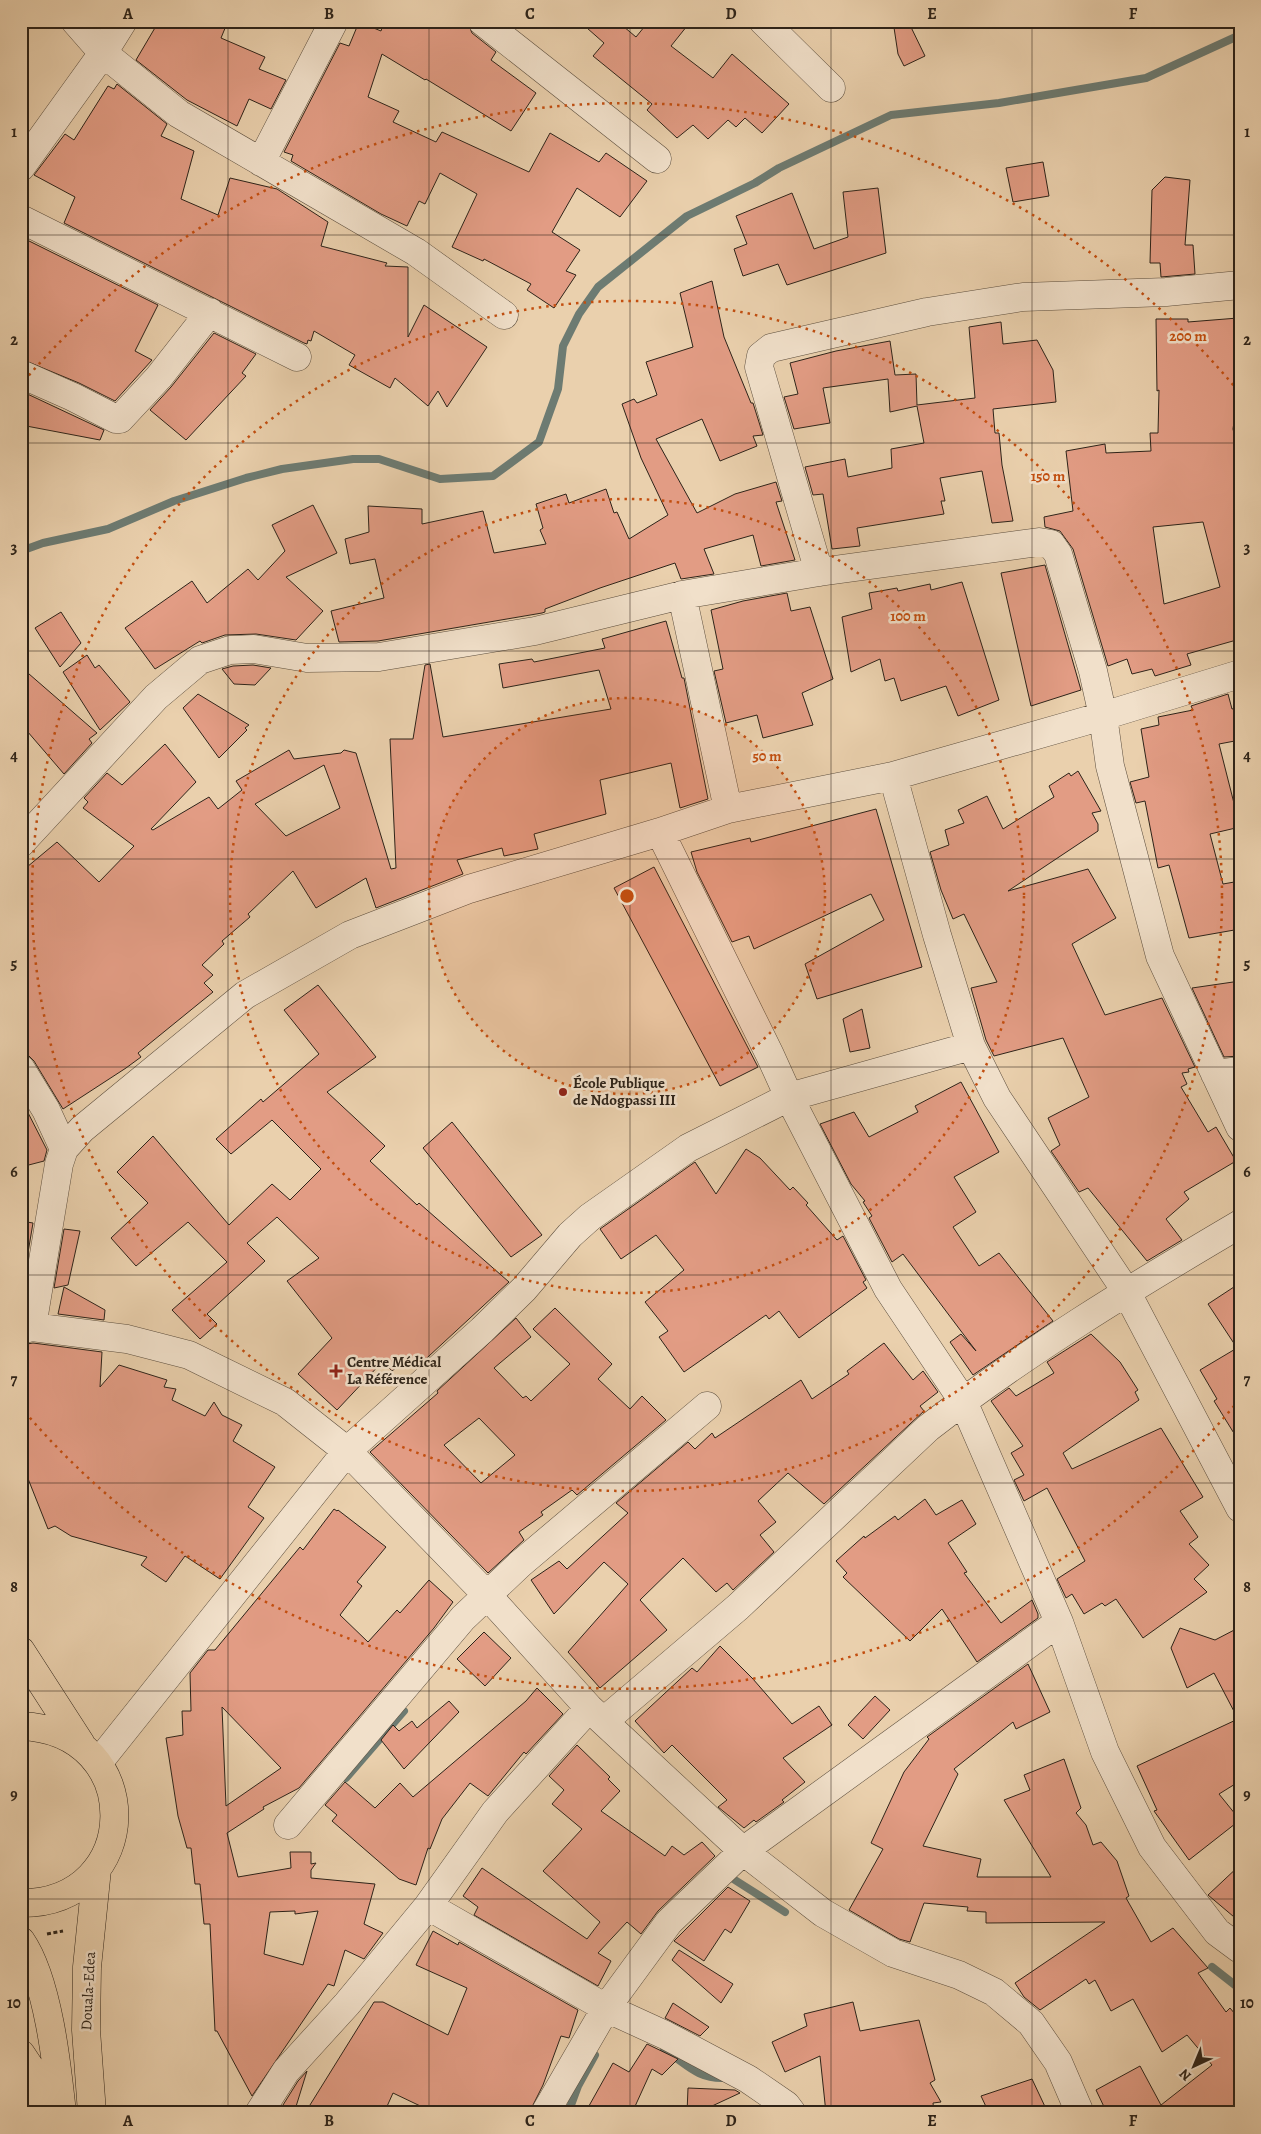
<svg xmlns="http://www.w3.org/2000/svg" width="1261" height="2134" font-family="Alegreya,serif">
  <rect width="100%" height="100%" fill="#ead0ad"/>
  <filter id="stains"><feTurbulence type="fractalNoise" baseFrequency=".004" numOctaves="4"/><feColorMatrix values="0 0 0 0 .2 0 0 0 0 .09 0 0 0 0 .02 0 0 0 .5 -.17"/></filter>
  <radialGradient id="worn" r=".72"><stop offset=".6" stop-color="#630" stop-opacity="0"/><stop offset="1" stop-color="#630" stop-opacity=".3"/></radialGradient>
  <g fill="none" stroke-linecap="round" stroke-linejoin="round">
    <path stroke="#6d7b72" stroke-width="8" d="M21,551L43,543L108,529L174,501L246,478L282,469L353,459H379L440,479L493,476L539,442L558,389L563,346L579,314L598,287L687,216L755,183L779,168L891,115L999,103L1146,78L1240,35
      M346,1778L404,1711
      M726,1876L727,1875L785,1912
      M1212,1967L1240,1989
      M664,2050C685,2062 696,2079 724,2078
      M568,2113L578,2086L595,2055"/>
  </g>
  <path fill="#e29c84" stroke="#2d2319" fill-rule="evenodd" d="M159,21H228L221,38L265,57L259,69L286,80L271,109L249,99L237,126L187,100L136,60Z
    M384,21H467L472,33L496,52L491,60L536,93L511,131L426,79L425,80L382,54L368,97L399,111L393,122L436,142L442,132L529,172L550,133L599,162L606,153L647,181L620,217L577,188L552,232L580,250L566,271L576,275L554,308L527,290L531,284L484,259L483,261L452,247L477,194L440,173L425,204L419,201L407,226L381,214L291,161L293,155L284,152L340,43L349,46L359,22L381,31Z
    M579,21H617L636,37L649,21H691L671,46L713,78L732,54L789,104L762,133L745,118L736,127L728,120L708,139L693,125L677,138L647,110L652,104L593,56L604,43Z
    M893,21H908L925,56L904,66L898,54Z
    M117,84L167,124L161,136L194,151L181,199L218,215L230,178L277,189L328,222L321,246L387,263L385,266L408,267V337L424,305L487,347L447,407L438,391L428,406L395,378L390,388L349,365L355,355L314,331L311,341L308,340L307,344L304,343L64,223L75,197L34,175L65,134L74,140L108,86L114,89Z
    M1043,162L1049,196L1013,202L1006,168Z
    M1165,177L1190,180L1185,245H1193L1195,274L1161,277L1160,263H1150L1152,190Z
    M878,188L886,253L787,285L778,264L743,276L734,249L747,244L736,216L792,193L814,249L848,237L843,192Z
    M21,237L158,305L135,351L152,360L115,401L79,383L21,359Z
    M712,281L724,337L751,403H753L763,435L753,436L757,446L720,461L702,419L656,439L697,513L735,494L776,482L782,501L776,502L795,560L761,566L753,535L704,549L714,574L681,579L675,563L600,588L545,609V612L542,613L378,641L339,642L331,611L384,598L375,559L350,564L345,539L369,532L368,506L422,509V524L483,511L494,553L546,544L540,530L543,528L536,504L566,494L569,503L606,489L614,513L617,512L629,539L668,515L641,458L622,404L634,399L637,403L657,395L646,362L693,347L680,293Z
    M1238,318L1240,380L1233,429L1240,459V639L1187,654L1191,665L1155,676L1152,669L1132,674L1127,659L1108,666L1073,549L1060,531L1045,527L1044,517L1073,511L1066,451L1105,444L1106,453L1151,451L1150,433H1158L1159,390L1157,391L1156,319H1188V322ZM1203,522L1220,587L1164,604L1153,527Z
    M1001,322L1003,344L1037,340L1053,370L1056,402L993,409L995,433H999L1002,465L1013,521L992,523L982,471L940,478L945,501H941L944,514L857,528L860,546L832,549L823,494L813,495L805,467L845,459L848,477L892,468L891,449L924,443L917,406L890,412L888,379L823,388L830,423L794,429L784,397L798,394L790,363L836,351L890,341L895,375L916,374L917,405L975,398L969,327Z
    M214,333L256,354L242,373L246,376L186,440L150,410L171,387Z
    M21,391L104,430L100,440L21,425Z
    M313,505L337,553L286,577L323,611L296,640L256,634L225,635L202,643L200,641L155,669L125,628L192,581L207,603L248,569L258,580L285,551L272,525Z
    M1045,565L1081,690L1031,706L1001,573Z
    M962,582L999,700L958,716L946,686L901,701L894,678L885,681L880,659L851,672L842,617L872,609L869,593L897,588L898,591L930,584L931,590Z
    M787,593L791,611L810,607L833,679L802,693L813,725L763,738L757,715L726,723L714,671L723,669L711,610L743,601Z
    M61,612L81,643L60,667L35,628Z
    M666,621L682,678H684L708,799L680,808L671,763L600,780L606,814L534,834L538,849L504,856L502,848L457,860L463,874L376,908L366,878L316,908L293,871L248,914L250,917L222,941L224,944L202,965L213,975L204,983L213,992L138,1053L141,1057L126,1068L63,1109L34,1061L29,1056L21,1053V872L57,842L99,882L134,846L83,808L88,802L84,798L107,773L122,785L165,744L196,782L151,829L153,830L209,797L218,809L242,790L236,781L289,750L294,759L341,753L344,750L356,753L391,869L396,868L390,739H413L425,665L430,664L443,737L611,709L599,670L503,688L499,664L532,659L534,662L605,648L602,639ZM324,765L340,808L286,836L255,804Z
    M87,655L95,668L99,665L130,702L100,730L63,672Z
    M253,665L271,668L255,685L234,684L222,669L233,666Z
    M21,667L97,733L89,739L92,743L64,774L21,724Z
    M198,694L249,725L245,728L247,730L219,758L183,708Z
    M1228,694L1232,709L1240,707V740L1219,744L1240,827L1210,834L1223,884L1240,881V929L1189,938L1169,865L1158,868L1145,801L1136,803L1130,782L1149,777L1141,729L1159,725L1158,717L1193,710L1191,706Z
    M1078,771L1101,811L1092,813L1098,824V831L1008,891L1088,869L1116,918L1072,944L1105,1015L1162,998L1195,1067L1188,1069L1189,1072L1182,1073L1187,1084L1181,1087L1208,1132L1216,1127L1236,1161L1184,1192L1189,1199L1166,1219L1182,1240L1147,1261L1088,1188L1079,1192L1051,1151L1060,1145L1048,1118L1089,1097L1063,1038L994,1056L986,1040L971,988L997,982L964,914L953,919L941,890L930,852L949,845L945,830L964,823L958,810L987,796L1003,829L1054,797L1049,786L1069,773L1071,776Z
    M876,809L922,967L817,999L805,964L884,920L871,894L754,949L749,936L732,942L697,872L691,852L750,838L751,842Z
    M654,867L758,1067L720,1086L614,888Z
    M1240,981V1056L1224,1057L1192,988Z
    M318,985L376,1057L327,1092L385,1146L370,1161L417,1205L419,1203L509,1282L416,1368L407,1359L392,1371L383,1361L337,1410L298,1374L332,1338L287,1281L319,1258L277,1217L247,1243L265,1261L207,1314L217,1324L200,1339L172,1310L227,1262L188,1222L136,1266L111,1238L148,1203L117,1172L153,1136L229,1225L272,1184L290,1200L321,1169L272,1120L231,1154L216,1139L261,1099L263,1102L319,1054L284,1010Z
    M862,1009L870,1048L850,1052L843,1019Z
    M961,1082L999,1152L954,1177L976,1212L953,1227L979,1266L999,1253L1053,1321L973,1375L950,1342L961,1334L976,1351L903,1254L892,1262L869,1218L872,1216L863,1202L865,1201L851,1184L820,1124L854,1112L869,1137L918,1112L915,1106Z
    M21,1099L47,1150L44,1161L21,1167Z
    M452,1122L542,1235L511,1257L423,1148Z
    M746,1149L760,1158L790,1190L793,1187L808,1203L806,1205L837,1240L843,1236L866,1280L863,1282L867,1288L799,1338L779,1311L769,1319L766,1315L684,1372L659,1337L668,1331L645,1302L684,1270L656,1235L621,1259L600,1229L695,1162L716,1194Z
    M21,1221L33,1223L21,1294Z
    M64,1229L80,1231L68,1285L54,1288Z
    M1240,1283V1443L1214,1401L1217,1399L1200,1370L1237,1348L1208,1304Z
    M64,1287L105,1310L104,1320L58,1314Z
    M555,1308L612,1364L598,1379L630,1409L642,1396L666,1420L577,1495L572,1490L541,1512L543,1515L519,1532L524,1540L488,1573L370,1452L438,1393L437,1391L516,1318L531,1337L494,1368L523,1398L526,1396L531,1401L570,1364L533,1329ZM479,1418L515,1455L481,1483L444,1445Z
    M1091,1334L1120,1362L1138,1390L1135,1392L1139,1400L1063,1453L1072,1469L1161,1428L1203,1497L1180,1511L1198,1537L1189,1544L1209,1565L1194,1579L1207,1592L1143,1638L1116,1599L1105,1606L1102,1603L1084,1614L1072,1594L1066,1598L1057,1579L1085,1561L1047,1488L1024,1501L1014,1480L1024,1475L1011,1453L1023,1446L991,1401L1009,1388L1016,1396L1054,1373L1047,1362Z
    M33,1343L102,1352L100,1387L119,1365L167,1380L164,1387L176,1389L172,1400L205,1416L214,1402L222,1415L242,1425L233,1441L275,1467L248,1507L264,1518L220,1579L185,1556L166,1582L141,1565L147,1557L71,1536L55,1526L48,1529L21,1461V1345Z
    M884,1343L913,1380L923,1371L938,1392L920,1406L924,1411L824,1504L788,1473L758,1501L776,1522L760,1535L774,1552L733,1590L727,1583L716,1592L683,1558L640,1600L667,1630L600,1688L568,1652L628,1584L604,1562L554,1614L531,1580L559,1561L567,1569L628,1513L616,1503L688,1442L695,1449L712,1433L715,1438L801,1380L812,1399L849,1374L847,1371Z
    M925,1499L936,1515L962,1500L976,1524L948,1543L967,1572L964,1573L1001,1623L1032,1600L1038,1614V1618L977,1662L942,1609L910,1641L843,1577L847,1573L836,1561L864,1536L865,1538L895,1516L898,1520Z
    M334,1509L337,1511L338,1510L386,1547L357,1582L362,1586L340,1615L368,1642L397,1610L400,1613L429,1580L453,1602L434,1628L299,1788L263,1807L264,1809L227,1833L238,1877L291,1868L290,1852H311V1864L316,1863L311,1870V1878L375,1884L364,1924L383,1933L364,1959L345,1950L334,1986L328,1984L252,2096L217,2031H215L210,1924H204L200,1884H195L191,1848H187L178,1816L166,1738L183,1735L182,1711H191L190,1673L208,1650H215L300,1547L303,1550ZM222,1707L281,1768L226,1806ZM295,1911V1914L318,1911L303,1965L264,1954L270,1912Z
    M1240,1627V1781L1219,1794L1240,1820L1189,1860L1154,1811L1157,1810L1137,1766L1238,1719L1214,1673L1187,1688L1171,1648L1180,1628L1215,1640Z
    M484,1632L511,1658L485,1686L457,1659Z
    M720,1646L753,1679L792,1724L819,1706L832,1725L783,1758L805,1782L782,1800L784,1802L756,1822L754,1820L744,1828L718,1807L727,1800L672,1745L664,1753L635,1721L692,1668L697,1672Z
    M1028,1664L1050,1712L1016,1729L1013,1722L954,1769L958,1774L923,1846L981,1859L977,1877H1051L1004,1800L1030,1790L1024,1775L1064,1759L1081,1808L1076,1813L1086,1825L1093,1845L1101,1842L1117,1861L1129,1896L1126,1898L1151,1942L1173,1928L1208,1968L1198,1973L1226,2012L1230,2008L1240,2020V2113H1107L1096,2090L1140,2066L1161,2105L1212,2065L1187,2035L1162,2052L1133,1999L1111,2011L1095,1980L1089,1984L1086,1979L1040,2010L1024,1997L1015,1983L1105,1922L986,1923V1912L967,1911L968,1907L924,1903L910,1942L899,1939L849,1910L883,1849L871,1843L904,1772L929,1739L927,1737Z
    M537,1688L563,1714L526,1754L524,1752L488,1796L470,1783L442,1819L430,1849L428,1848L416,1885L399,1879L332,1821L337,1815L325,1805L345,1782L375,1808L400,1783L413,1797L526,1701Z
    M875,1696L890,1710L863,1739L848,1725Z
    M449,1701L459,1712L404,1769L381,1740L393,1725L399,1731L412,1721L417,1728Z
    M577,1745L610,1777L608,1779L620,1791L601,1811L665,1856L672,1846L684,1855L702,1842L715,1856L658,1911L641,1934L627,1922L598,1953L611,1961L598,1986L474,1915L478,1907L463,1896L482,1868L587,1939L600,1922L543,1871L582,1829L552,1804L564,1790L549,1776Z
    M1240,1865V1922L1208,1895Z
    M728,1887L750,1901L731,1933L725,1929L704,1961L674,1941Z
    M433,1931L458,1945L459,1942L578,2010L569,2038L561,2036L543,2085L529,2113H435L393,2093L384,2113H305L374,2002H383L448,2035L467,1988L416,1965Z
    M679,1950L733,1984L721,2003L672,1960Z
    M853,2002L860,2031L919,2020L935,2080L930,2083L941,2102L933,2103L934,2113H826L820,2056L785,2072L772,2042L807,2026L804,2014Z
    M673,2003L709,2027L700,2036L665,2018Z
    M647,2044L678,2059L662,2075L652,2069L632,2113H585L613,2063L629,2072Z
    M307,2071L294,2113H278L298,2081Z
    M1032,2079L1048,2113H989L981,2096Z
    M688,2088L735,2090L740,2093L697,2113H687Z"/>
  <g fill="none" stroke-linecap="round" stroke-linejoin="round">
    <defs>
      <path id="minor" d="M75,21L103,53L179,114L416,252L504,315
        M482,21L657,159
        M763,21L831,88
        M261,162L334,21
        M21,167L103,53L123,21
        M21,219L297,357
        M21,374L73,397L116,419H120L159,377L210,312
        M819,572L759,367L761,356L771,348L927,312L1023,297L1166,292L1240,285
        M682,595L728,809
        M1240,674L1103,716L893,776L728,809L660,832L770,1055L789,1097L888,1289L963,1401L1059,1622L1105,1752L1152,1847L1217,1932L1240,1949
        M893,776L937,935L971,1046L997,1098L1126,1291L1240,1508
        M21,843L156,697L200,660L230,650L254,649L307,658L379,657L535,631L682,595L819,572L1039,542L1051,544L1058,554L1093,671L1103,716L1110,766L1160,956L1240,1127
        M21,1069L46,1110L64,1149
        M1215,1074L1240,1071
        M32,1327L59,1164L64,1149L82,1129L245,995L350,935L469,889L660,832
        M21,1330L32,1327L127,1339L189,1355L285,1402L347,1451L487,1595L589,1708L743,1851L823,1913L893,1953L959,1975L994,1992L1031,2023L1058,2062L1080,2113
        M604,1721L738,1607L928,1428C1026,1352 1133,1287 1240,1224
        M98,1763L347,1451L482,1330L524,1289L570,1235L590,1217L688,1148L789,1097L971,1046
        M288,1825L463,1618L520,1564L707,1406
        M428,1906L606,2008L665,2035L748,2079L786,2105L792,2113
        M259,2113L286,2071L347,2004L428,1906L495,1812L589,1708
        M545,2113L606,2008L669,1922L743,1851L1059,1622"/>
      <path id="trunk" d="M21,1651L81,1744
        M21,1726C148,1731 143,1904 21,1903
        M21,1941C48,1980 57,2065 62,2113
        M21,2054L31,2069L47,2113
        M92,2113L86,2030L87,1967L97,1869"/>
    </defs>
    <use href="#minor" stroke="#5c4e3e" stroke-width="29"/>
    <use href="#trunk" stroke="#2d2319" stroke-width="29"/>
    <path stroke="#2d2319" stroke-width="3" stroke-dasharray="4 2.5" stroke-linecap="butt" d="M47,1934L63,1931"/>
    <use href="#minor" stroke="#f1e0ca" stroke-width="28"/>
    <use href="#trunk" stroke="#ead0ad" stroke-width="28"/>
  </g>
  <path fill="none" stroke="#2d2319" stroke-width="1" stroke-opacity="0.55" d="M228,21V2113M429,21V2113M630,21V2113M831,21V2113M1032,21V2113M21,235H1240M21,443H1240M21,651H1240M21,859H1240M21,1067H1240M21,1275H1240M21,1483H1240M21,1691H1240M21,1899H1240"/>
  <circle cx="627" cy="896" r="198" fill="#c34e0f" fill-opacity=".12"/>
  <g fill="none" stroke="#c34e0f" stroke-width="2.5" stroke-dasharray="2.5 5">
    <circle cx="627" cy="896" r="198"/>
    <circle cx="627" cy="896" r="397"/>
    <circle cx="627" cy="896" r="595"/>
    <path d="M1239 1400A793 793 0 0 1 24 1411M24 381A793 793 0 0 1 1239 392"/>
  </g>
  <g fill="#8f2418" stroke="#f1e0ca" stroke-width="2">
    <circle cx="563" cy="1092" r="5"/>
    <path d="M333.5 1363.5h5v5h5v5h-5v5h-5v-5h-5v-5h5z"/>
  </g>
  <g text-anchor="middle" stroke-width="5" stroke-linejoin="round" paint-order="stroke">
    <g font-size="15" font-weight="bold" fill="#2d2319" stroke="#f1e0ca" text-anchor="start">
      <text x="573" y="1088">École Publique<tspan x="573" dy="17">de Ndogpassi III</tspan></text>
      <text x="347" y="1367">Centre Médical<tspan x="347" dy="17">La Référence</tspan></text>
    </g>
    <g font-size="15" fill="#2d2319" stroke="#f1e0ca">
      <text transform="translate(88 1991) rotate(-87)" y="5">Douala-Edea</text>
    </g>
  </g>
  <circle cx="627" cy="896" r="8" fill="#c34e0f" stroke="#f1e0ca" stroke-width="2.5"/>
  <g font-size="15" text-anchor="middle" font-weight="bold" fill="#c34e0f" stroke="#f1e0ca" stroke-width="5" stroke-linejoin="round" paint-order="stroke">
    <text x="1188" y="341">200 m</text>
    <text x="1048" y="481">150 m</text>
    <text x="908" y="621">100 m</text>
    <text x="767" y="761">50 m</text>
  </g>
  <rect width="1261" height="2134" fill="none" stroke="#ead0ad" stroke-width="55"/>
  <g transform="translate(1194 2066) rotate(224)" stroke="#f1e0ca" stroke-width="4" paint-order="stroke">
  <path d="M0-4L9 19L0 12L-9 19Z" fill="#2d2319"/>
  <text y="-8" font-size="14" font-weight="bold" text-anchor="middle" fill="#2d2319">N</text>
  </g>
  <rect x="28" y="28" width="1206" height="2078" fill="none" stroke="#2d2319" stroke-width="2"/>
  <g font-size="16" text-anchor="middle" font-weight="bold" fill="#2d2319">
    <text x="128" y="19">A</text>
    <text x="329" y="19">B</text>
    <text x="530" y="19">C</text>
    <text x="731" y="19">D</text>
    <text x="932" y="19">E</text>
    <text x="1133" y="19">F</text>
    <text x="14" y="137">1</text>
    <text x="1247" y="137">1</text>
    <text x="14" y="345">2</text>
    <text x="1247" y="345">2</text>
    <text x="14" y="553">3</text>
    <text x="1247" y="553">3</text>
    <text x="14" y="761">4</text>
    <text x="1247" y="761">4</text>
    <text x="14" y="969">5</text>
    <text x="1247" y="969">5</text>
    <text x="14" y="1177">6</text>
    <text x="1247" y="1177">6</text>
    <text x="14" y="1385">7</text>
    <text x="1247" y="1385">7</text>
    <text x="14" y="1592">8</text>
    <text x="1247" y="1592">8</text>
    <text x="14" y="1800">9</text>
    <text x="1247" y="1800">9</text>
    <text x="14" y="2008">10</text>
    <text x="1247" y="2008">10</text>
    <text x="128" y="2126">A</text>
    <text x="329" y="2126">B</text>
    <text x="530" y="2126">C</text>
    <text x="731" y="2126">D</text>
    <text x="932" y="2126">E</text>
    <text x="1133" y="2126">F</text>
  </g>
  <rect width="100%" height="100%" filter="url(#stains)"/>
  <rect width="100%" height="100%" fill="url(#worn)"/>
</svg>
